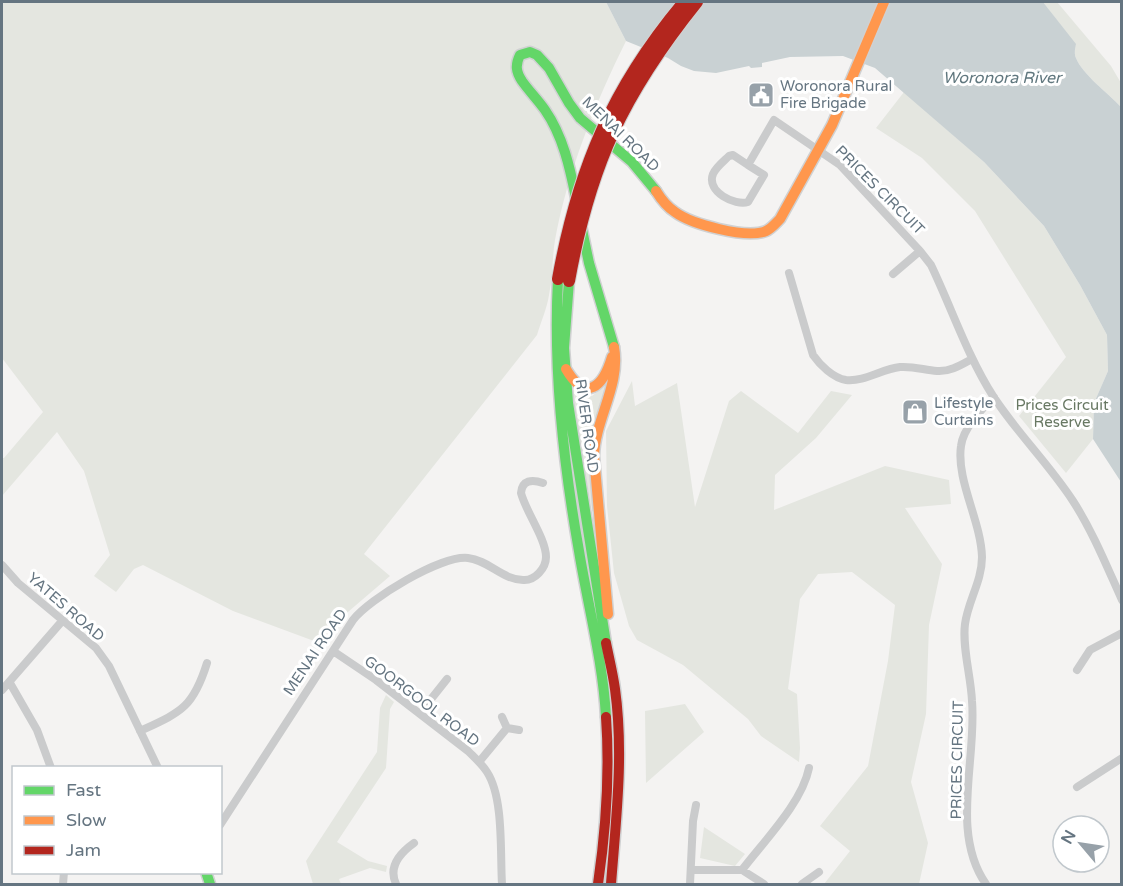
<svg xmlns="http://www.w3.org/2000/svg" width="1123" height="886" font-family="'Varela Round',sans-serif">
  <rect width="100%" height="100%" fill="#f4f3f2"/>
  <path fill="#e4e6e0" d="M2,2H606L626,41C596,101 567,173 555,240C552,258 553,277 549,295C547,308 541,322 537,335L364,554L390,576L314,641L233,611L143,565L134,569L116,592L94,576L110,555L84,471L57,432L2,496V458H4L43,412L2,358Z
    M1043,2H1057L1111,66L1121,83V107C1109,94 1082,74 1076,58C1074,54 1075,48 1075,44Z
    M904,92L984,162L1044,226L1080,285L1107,335L1108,371L1094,403L1093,439L1066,473L1019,416L1066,357L975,211L922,158L876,128Z
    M632,381L635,406L677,383L695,507L729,401L741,391L798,433L831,391L852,395L816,438L775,475L774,510L885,466L949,480L951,504L905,508L942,564L929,625L926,714L911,782L928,843L919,884H824L850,851L820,826L868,766L888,661L895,605L852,572L818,574L800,599L788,689L797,694L800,748L799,762L761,736L748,719L683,665L637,640L629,626L614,573L607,506L606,431Z
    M606,385L594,422L595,511H592L575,416L574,394L592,396Z
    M386,695L394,702L390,709L386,768L337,842L368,861L387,866L386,872L370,868L339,879L341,884H313L306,861L377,752L380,708Z
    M685,704L704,732L646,783L645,711Z
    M704,827L745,854L735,866L700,858Z"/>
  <path fill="#c9d1d3" d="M606,2H1043L1076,44C1075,48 1074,54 1076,58C1082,74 1109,94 1121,107V482L1093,439L1094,403L1108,371L1107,335L1080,285L1044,226L984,162L875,68L843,56L790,57L762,63V67L751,68L749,66L716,73L694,71L681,66L668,58L626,41Z"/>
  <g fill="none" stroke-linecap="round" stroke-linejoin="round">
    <defs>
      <path id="fast" d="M576,198C570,168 563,136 545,110C538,100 529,91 522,81C516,72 515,65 520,55L530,52L537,55L549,68L569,103L580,118L632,162L656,191
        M581,225L589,263L614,347
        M558,279C553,371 563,461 579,551C588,606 603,661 606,717
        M569,281L564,348L568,403L606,643
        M206,872L210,884"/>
      <path id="slow" d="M656,191C661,199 667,207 675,212C691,224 746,239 766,231C771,229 776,223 780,219L832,125L884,2
        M566,369C586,403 603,387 612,357
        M608,614L594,456C595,419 621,385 614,347"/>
      <path id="jam" d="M606,643C609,658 613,674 615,689C624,754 616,819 611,884
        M598,884C606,829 610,773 606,717"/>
    </defs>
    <use href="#fast" stroke="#d0d1d2" stroke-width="13"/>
    <use href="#slow" stroke="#d0d1d2" stroke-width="13"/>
    <use href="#jam" stroke="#d0d1d2" stroke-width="13"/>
    <path stroke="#cacbcc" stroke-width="8" d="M748,165L733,155L729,156C724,161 716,167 713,174C706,192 735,206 748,202L764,175L748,165L774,120L840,165L920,251L931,265C952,309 967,355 993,396C1017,433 1049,464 1073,501C1093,532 1107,567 1122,600
      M789,273L813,355C820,365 833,378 846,380C864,382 882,369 900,367C914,366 924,370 937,371C950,372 961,365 972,359
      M893,274L920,251
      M2,565L18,583L96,648L109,666L158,768
      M333,651L376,680L468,751C475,758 482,764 487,772C504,798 500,853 502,884
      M1077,670L1090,650L1122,633
      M10,683L37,730L51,768
      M2,690L63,620
      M420,713L447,679
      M502,717L507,728L519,730
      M140,731C181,712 193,708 207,663
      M479,762L507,728
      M1077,787L1122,758
      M220,825L353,620C369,599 441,555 468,558C488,560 503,580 523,580C535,581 546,568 546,557C546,539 526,512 521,493C522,480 532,479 543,483
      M691,870H742L764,884
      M742,870C764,841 802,803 809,768
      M63,884L64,872
      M396,884C388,867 400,853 414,843
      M690,884L693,821L696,805
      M802,884L819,872
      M986,884C950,833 977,759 972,701C971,677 962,647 965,624C968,601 982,581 982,557C981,521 956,480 961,446C963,428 982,409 994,397"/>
    <use href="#fast" stroke="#63d668" stroke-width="10"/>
    <use href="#slow" stroke="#ff974d" stroke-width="10"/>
    <use href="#jam" stroke="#b3261e" stroke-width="10"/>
    <defs>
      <path id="jam-bridge" d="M558,279C578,169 612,88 684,2
        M569,281C590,165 623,94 697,2"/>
    </defs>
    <use href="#jam-bridge" stroke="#d1d1d1" stroke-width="14" stroke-linecap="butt"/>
    <use href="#jam-bridge" stroke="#b3261e" stroke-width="12"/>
  </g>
  <defs>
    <symbol id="civic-square" viewBox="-11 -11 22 22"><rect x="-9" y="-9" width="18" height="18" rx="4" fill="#97a1a9" stroke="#fff"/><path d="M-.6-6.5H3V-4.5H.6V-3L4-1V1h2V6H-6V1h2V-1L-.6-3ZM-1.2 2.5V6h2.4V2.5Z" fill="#fff"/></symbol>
    <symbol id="shop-square" viewBox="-11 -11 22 22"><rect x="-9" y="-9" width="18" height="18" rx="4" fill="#97a1a9" stroke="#fff"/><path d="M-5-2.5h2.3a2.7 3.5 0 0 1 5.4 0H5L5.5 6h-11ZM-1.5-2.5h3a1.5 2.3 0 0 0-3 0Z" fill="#fff"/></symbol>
  </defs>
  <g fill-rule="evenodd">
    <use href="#civic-square" x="746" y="80" width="30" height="30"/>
    <use href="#shop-square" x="900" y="397" width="30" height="30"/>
  </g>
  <g text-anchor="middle" stroke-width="6" stroke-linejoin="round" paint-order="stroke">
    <g font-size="15" fill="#657581" stroke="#fff" text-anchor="start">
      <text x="780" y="91">Woronora Rural<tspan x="780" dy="17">Fire Brigade</tspan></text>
      <text x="934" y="408">Lifestyle<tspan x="934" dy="17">Curtains</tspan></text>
    </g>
    <g font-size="15" fill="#657581" stroke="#fff">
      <text transform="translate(621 134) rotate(44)" y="5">MENAI ROAD</text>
      <text transform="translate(880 190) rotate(45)" y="5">PRICES CIRCUIT</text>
      <text transform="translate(587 426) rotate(82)" y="5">RIVER ROAD</text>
      <text transform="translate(66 607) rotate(41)" y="5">YATES ROAD</text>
      <text transform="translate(315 652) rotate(-56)" y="5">MENAI ROAD</text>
      <text transform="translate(422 701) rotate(37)" y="5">GOORGOOL ROAD</text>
      <text transform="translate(957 760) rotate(-89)" y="5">PRICES CIRCUIT</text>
    </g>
    <g font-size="15" fill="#687863" stroke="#fff">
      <text x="1062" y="410">Prices Circuit<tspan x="1062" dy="17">Reserve</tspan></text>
    </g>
    <g font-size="16" font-style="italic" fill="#60777e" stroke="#fff">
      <text x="1002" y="83">Woronora River</text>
    </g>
  </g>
  <rect width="1123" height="886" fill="none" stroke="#657581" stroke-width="6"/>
  <rect x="12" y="766" width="210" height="108" fill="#ffffff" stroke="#c1c8cd" stroke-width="1.5"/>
  <rect x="24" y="786" width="30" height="9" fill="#63d668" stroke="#c1c8cd" stroke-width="1.5"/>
  <text x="66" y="796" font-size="18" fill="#657581">Fast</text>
  <rect x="24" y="816" width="30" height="9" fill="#ff974d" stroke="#c1c8cd" stroke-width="1.5"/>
  <text x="66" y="826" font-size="18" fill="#657581">Slow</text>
  <rect x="24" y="846" width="30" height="9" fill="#b3261e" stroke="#c1c8cd" stroke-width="1.5"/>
  <text x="66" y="856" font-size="18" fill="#657581">Jam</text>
  <g transform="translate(1081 844) rotate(299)"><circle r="28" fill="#ffffff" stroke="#c1c8cd" stroke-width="1.5"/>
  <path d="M0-4.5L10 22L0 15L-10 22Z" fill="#97a1a9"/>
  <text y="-9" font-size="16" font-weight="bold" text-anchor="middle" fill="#657581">N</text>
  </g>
</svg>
